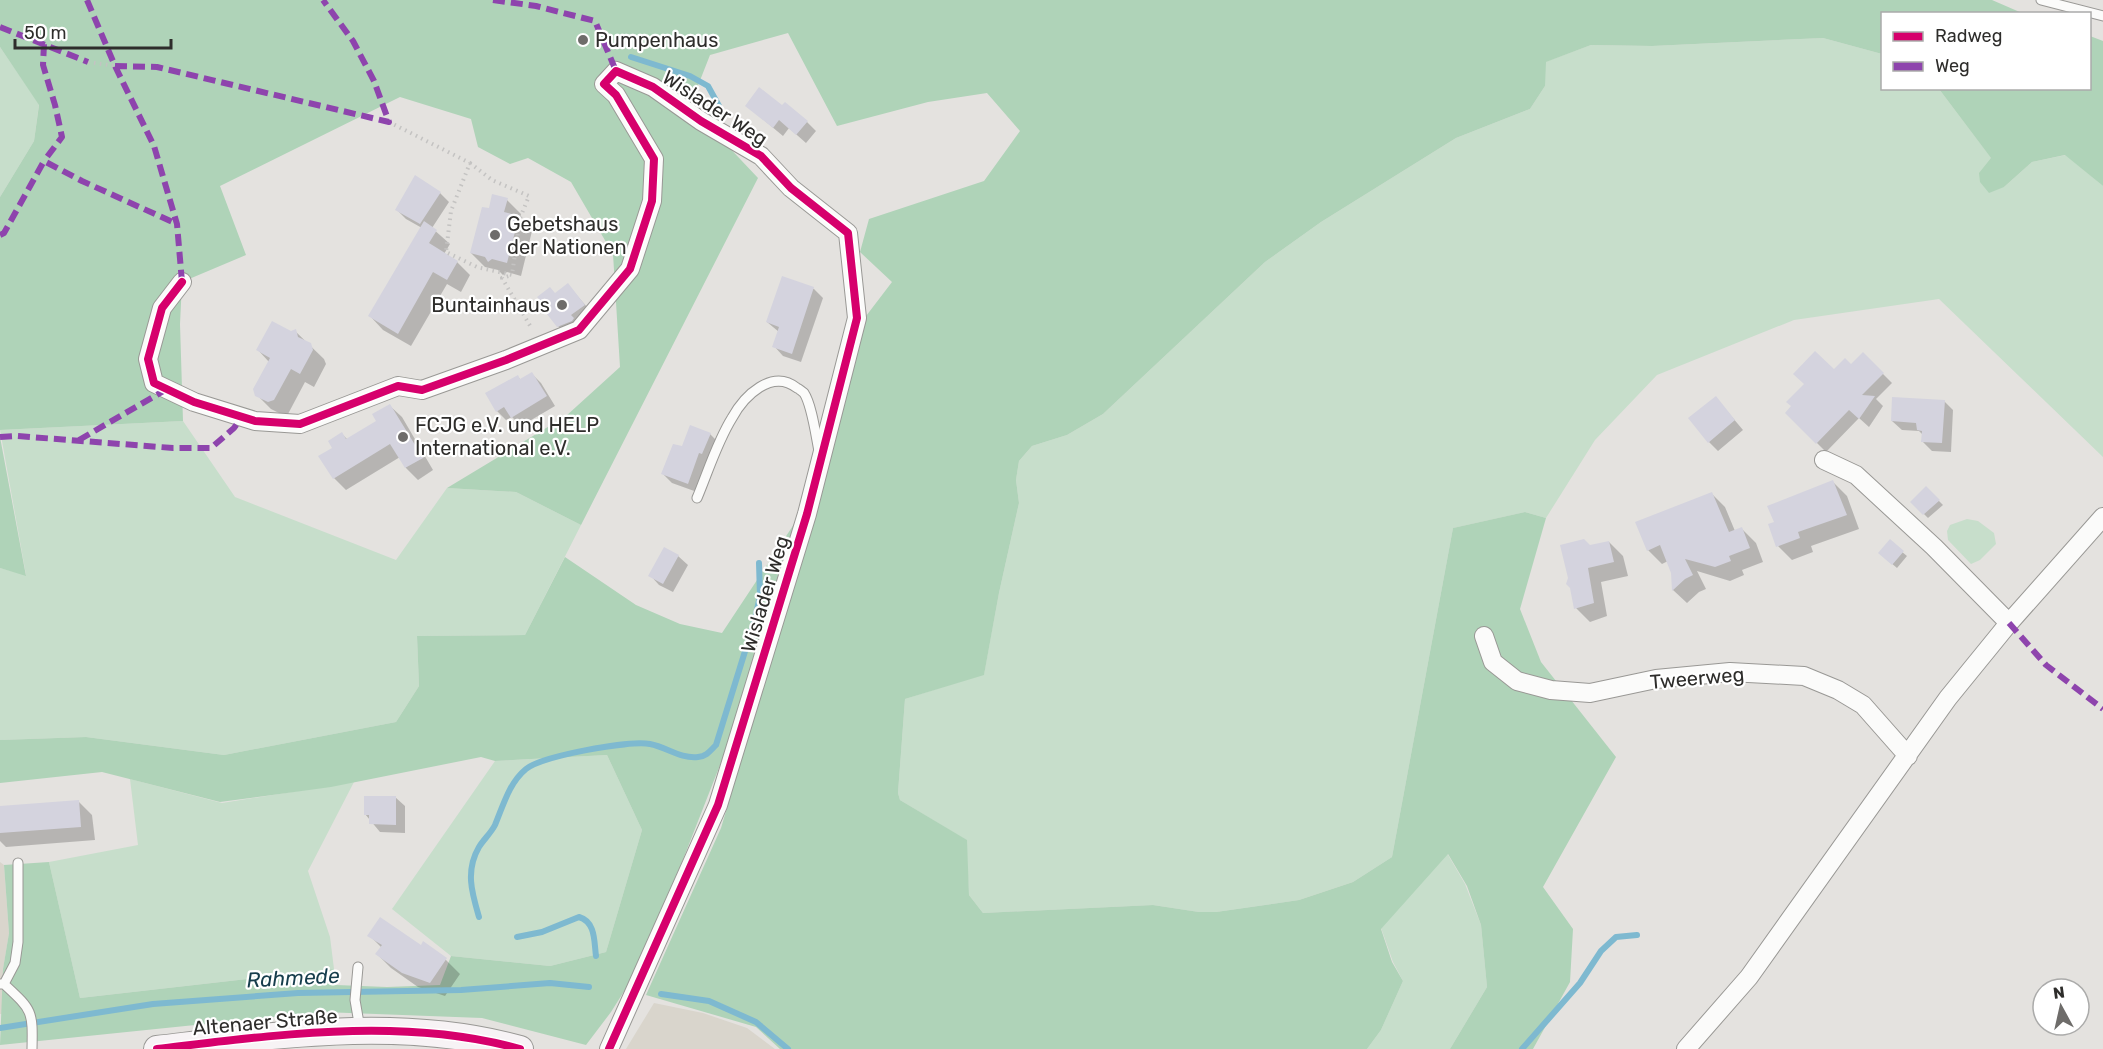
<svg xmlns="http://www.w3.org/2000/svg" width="2103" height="1049" font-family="Rubik,sans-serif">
  <rect width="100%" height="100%" fill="#e4e2df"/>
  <path fill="#d9d5cc" d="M0,862L4,865L9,933L3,969V1014H0Z
    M654,1003L703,1013L747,1028L775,1049H626Z"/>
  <path fill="#c7decb" d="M1823,38L1882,54V88L1939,89L1992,159L2004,187L2032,162L2066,155L2103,186V457L1939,299L1794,320L1657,375L1595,440L1546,518L1525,512L1453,528L1392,857L1353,882L1299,900L1216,912H1199L1153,905L983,913L969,895L966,840L900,800L898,793L905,699L984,674L999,593L1019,503L1016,480L1019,461L1032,446L1067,435L1103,414L1265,262L1321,222L1456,138L1530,109L1545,86V62L1591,45L1652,46Z
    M0,47L39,104L34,141L0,197Z
    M183,421L235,497L396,560L447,488L516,492L581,525L525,635L417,636L419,686L396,722L224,755L86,737L0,740V568L26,575L0,430Z
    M1967,519L1978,521L1994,533L1996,544L1980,560L1971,564L1948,540L1947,531L1950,525Z
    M607,755L642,830L606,952L550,966L451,956L392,909L495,761Z
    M130,779L222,803L354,782L308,871L330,937L334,969L80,998L49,862L138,845Z
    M1447,853L1465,884L1481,925L1487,987L1450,1049H1367L1381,1030L1403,981L1393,962L1381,928Z"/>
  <path fill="#afd3b8" d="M0,0H1992L2022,13L1882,14V54L1823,38L1652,46L1591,45L1546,62L1545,86L1530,109L1456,138L1321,222L1265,262L1103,414L1067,435L1032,446L1019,461L1016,480L1019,503L999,593L984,675L905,699L898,793L900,800L967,840L969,895L983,913L1153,905L1199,912H1216L1299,900L1353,882L1392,857L1453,528L1525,512L1546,518L1520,609L1541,662L1616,757L1543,887L1573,929L1570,982L1533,1049H1450L1487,987L1481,925L1467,886L1448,854L1381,929L1392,962L1403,981L1381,1030L1367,1049H780L756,1027L646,995L721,828L814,516L863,320L892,282L860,252L869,219L984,181L1020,131L987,93L928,102L837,126L788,33L710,55L690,106L758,178L581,525L516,492L447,488L566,416L620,367L613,254L571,182L528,158L510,164L478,147L471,119L400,97L220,186L246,255L182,282L180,324L183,421L0,430V197L34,141L39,105L0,47Z
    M2090,36L2103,41V186L2065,155L2032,162L2004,187L1989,193L1980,182L1979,173L1991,158L1939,89L2090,88Z
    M0,437L26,576L0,568Z
    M802,512L731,737L682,862L628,985L611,1012L586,1045L482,1018L323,1012L0,1045L3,969L9,933L4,865L49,862L80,998L334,969L336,985L387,987L440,985L451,956L550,966L606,952L642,830L607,755L495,761L481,757L331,787L220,802L102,772L0,783V740L86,737L224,755L396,722L419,686L417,636L525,635L565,557L636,605L680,624L722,633Z"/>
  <path fill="#0003" d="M747,106L783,107L807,122L816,131L806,143L789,128L783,136Z
    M440,193L449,202L432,228L450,244L444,254L457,262L470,275L461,292L447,284L411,346L383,330L370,316L422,228L406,219L397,210Z
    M507,200L521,214L520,219L532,231L521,276L507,272L503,275L498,270L485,267L471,253L490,210Z
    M783,278L814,289L823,298L801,362L783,356L774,346L779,332L767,322Z
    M568,285L593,314L567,335L558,326L555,295Z
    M295,331L324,359L326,364L314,387L305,382L288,414L283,415L271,409L257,395L269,362L258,350Z
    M1863,354L1892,383L1876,399L1883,406L1869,427L1859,418L1826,452L1787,413L1834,371L1851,366Z
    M532,374L541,383L555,406L521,426L512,417L506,420L497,411L518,377L521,380Z
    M1716,398L1743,430L1718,451L1709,442Z
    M1944,401L1953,410L1951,452L1932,451L1923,442V435L1919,431L1902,430L1892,421Z
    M390,406L402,417L433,470L418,480L406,468L400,457L346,490L334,478V448L342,434L348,440L378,421Z
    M710,434L719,443L697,492L672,483L663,474L683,448Z
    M1833,482L1847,496L1859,529L1811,546L1813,552L1792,560L1778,546Z
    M1926,488L1943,505L1928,518L1912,502Z
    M1711,493L1725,507L1735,531L1742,529L1756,543L1763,562L1742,570L1744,575L1730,581L1697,571L1706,589L1699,592L1687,603L1673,590V573L1668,561L1662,564L1648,550Z
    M1609,542L1623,556L1628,576L1601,582L1607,616L1590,622L1576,608L1590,547Z
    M1890,542L1907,556L1897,568L1884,557Z
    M665,549L678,556L688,565L673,592L659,585L650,575Z
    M395,797L405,806V833L380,832L365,814Z
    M78,801L92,815L95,840L6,847L0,841V808Z
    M369,935L421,947L423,944L446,960L460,974L445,996L418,987L391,968L377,954L382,948Z"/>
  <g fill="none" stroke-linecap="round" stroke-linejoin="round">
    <path stroke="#7eb9d0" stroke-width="6" d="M631,57L690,76L708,86L719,106
      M479,917C472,893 465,871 479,847C484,839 491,833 495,825C503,806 509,783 526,769C542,756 629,740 650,744C667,747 680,759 698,757C707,756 710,751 716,745L755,619L760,596L759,563
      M517,937L542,932L579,917C596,922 594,942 596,956
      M661,994L709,1001L756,1022L788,1049
      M0,1028L153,1004L298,993L461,990L550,983L589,987
      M1522,1049L1580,983L1601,951L1616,937L1637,935"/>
  </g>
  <path fill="#d4d3de" d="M759,87L782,105L785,102L808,121L796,135L779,120L773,128L745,106Z
    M415,175L441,192L420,224L395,210Z
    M492,194L508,198L504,212L519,216L507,263L492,259L488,262L485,257L470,253L482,207L489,208Z
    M424,221L437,230L429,243L458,261L447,280L433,272L398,334L368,316Z
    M782,276L814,287L792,354L772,347L779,327L766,322Z
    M568,283L585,305L571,315L574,318L572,321L557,327L540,305L542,303L537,297L550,287L555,293Z
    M272,321L291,331L296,329L298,337L311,343L313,350L300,374L291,369L274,400L268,402L255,396L253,389L270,358L256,350Z
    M1815,351L1834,369L1845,358L1851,364L1863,352L1884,373L1862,395L1875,396L1859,419L1849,410L1816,444L1785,413L1791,406L1786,402L1804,384L1793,374Z
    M532,372L547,396L511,418L504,407L496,412L485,393L518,375L520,379Z
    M1716,396L1735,420L1708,443L1688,418Z
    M1892,397L1945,400L1942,443L1921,442L1922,431L1917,430L1916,423L1891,421Z
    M390,404L423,458L405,468L390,444L333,479L318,456L332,448L328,441L342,432L346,439L376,421L372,414Z
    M690,425L711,433L702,454L699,453L688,484L661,474L673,444L682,446Z
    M1833,480L1847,515L1798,532L1800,538L1776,547L1768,524L1774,522L1767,506Z
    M1926,486L1940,500L1923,515L1910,502Z
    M1712,492L1729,532L1742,527L1750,548L1729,556L1731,561L1715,567L1685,559L1693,575L1685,579L1672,591L1671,573L1660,545L1647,551L1635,522Z
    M1584,539L1590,545L1609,541L1614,562L1588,568L1594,603L1574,609L1570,588L1566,584L1568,578L1560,545Z
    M1890,539L1904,551L1892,565L1878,553Z
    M664,547L679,555L663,584L648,576Z
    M364,796H396V825L369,824V815H364Z
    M79,800L81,827L0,833V806Z
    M380,917L421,945L423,941L447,958L430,983L402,973L375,954L382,945L367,936Z"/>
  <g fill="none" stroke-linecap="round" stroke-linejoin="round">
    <defs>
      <path id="lane" d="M2041,0L2103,16
        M697,498C708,472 717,442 732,418C744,396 772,368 797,388C798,388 804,393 804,393C812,405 816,437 819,451
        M358,967L355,1000L360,1029
        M0,984H4C32,1010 33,1010 32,1049
        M4,984L15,963L18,942V863"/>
      <path id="street" d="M182,282L162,308L148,359L154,383L194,402L255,421L300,424L398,386L422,390L506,360L579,330L630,269L652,201L654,159L616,95L604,84L616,71L653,87L701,121L761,156L791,188L848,233L857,318L807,514L718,805L609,1049
        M2009,623L2103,517
        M1484,636L1493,662L1517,681L1551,690L1590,693L1656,679L1730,672L1804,676L1838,690L1863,705L1908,756
        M1686,1049L1749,977L1948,698L2009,623L1934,547L1856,475L1824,460"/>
      <path id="secondary" d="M157,1049C276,1035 402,1016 520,1049"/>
    </defs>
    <use href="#lane" stroke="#999895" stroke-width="11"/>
    <use href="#street" stroke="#999895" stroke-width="20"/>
    <use href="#secondary" stroke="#999895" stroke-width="28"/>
    <path stroke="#c4c3c2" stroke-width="4" stroke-dasharray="1.5 4.5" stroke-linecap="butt" d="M88,62L115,66
      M389,122L470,163L451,211L446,252L477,267L512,275L502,278L532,329
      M470,163L492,180L529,196L520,218L512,275"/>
    <use href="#lane" stroke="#fbfbfa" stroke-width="9"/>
    <use href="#street" stroke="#fbfbfa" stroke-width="18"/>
    <use href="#secondary" stroke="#f7f3f5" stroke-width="26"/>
    <path stroke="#8e44ad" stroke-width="6" stroke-dasharray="12 6" stroke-linecap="butt" d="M87,0L115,66L154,146L177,224L182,282
      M493,0L536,6L595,21L616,71
      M0,27L88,62
      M44,44L43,65L55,105L62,137L44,161
      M115,66L157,67L389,122L374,81L353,41L323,0
      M0,235L4,233L44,161L82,181L177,224
      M0,437L17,436L173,448H211L234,428L242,417
      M79,440L167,389
      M2009,623L2046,665L2103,709"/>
    <defs>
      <path id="cycleway" d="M182,282L162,308L148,359L154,383L194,402L255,421L300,424L398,386L422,390L506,360L579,330L630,269L652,201L654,159L616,95L604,84L616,71L653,87L701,121L761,156L791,188L848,233L857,318L807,514L718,805L609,1049
        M157,1049C276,1035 402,1016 520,1049"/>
    </defs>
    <use href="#cycleway" stroke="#fff" stroke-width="11"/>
    <use href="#cycleway" stroke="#d6006c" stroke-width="8"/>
  </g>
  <g fill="#6e6c6a" stroke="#fff" stroke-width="2">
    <circle cx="583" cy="40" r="6"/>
    <circle cx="495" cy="235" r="6"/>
    <circle cx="562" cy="305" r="6"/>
    <circle cx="403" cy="437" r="6"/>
  </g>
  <g text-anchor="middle" stroke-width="4.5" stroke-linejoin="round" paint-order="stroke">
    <g font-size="20" fill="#2e2d2b" stroke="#fff" text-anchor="start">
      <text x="595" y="47">Pumpenhaus</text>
      <text x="507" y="231">Gebetshaus<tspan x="507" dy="23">der Nationen</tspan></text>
      <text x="550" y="312" text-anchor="end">Buntainhaus</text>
      <text x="415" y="432">FCJG e.V. und HELP<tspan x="415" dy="23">International e.V.</tspan></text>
    </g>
    <g font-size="20" fill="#2e2d2b" stroke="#fff">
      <text transform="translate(715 108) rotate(33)" y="7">Wislader Weg</text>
      <text transform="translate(765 594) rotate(-73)" y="7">Wislader Weg</text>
      <text transform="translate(1697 678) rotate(-5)" y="7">Tweerweg</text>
      <text transform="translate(265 1022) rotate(-5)" y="7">Altenaer Straße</text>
    </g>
    <g font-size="21" font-style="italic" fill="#163d4c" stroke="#fff">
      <text transform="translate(293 978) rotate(-3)" y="7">Rahmede</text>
    </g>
  </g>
  <rect x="1881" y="12" width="210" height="78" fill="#ffffff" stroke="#ababaa" stroke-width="1.5"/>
  <rect x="1893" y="32" width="30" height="9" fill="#d6006c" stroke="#ababaa" stroke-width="1.5"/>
  <text x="1935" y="42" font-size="18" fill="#2e2d2b">Radweg</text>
  <rect x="1893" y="62" width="30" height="9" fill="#8e44ad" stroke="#ababaa" stroke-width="1.5"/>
  <text x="1935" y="72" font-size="18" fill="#2e2d2b">Weg</text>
  <g transform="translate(2061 1007) rotate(352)"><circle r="28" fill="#ffffff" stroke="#ababaa" stroke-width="1.5"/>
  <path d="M0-4.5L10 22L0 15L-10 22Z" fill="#6e6c6a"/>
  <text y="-9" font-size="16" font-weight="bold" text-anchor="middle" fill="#2e2d2b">N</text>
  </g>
  <path d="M15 39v9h156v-9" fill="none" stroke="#2e2d2b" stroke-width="3"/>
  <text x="24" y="39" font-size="18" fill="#2e2d2b" stroke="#ffffff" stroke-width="4.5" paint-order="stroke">50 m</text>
</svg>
